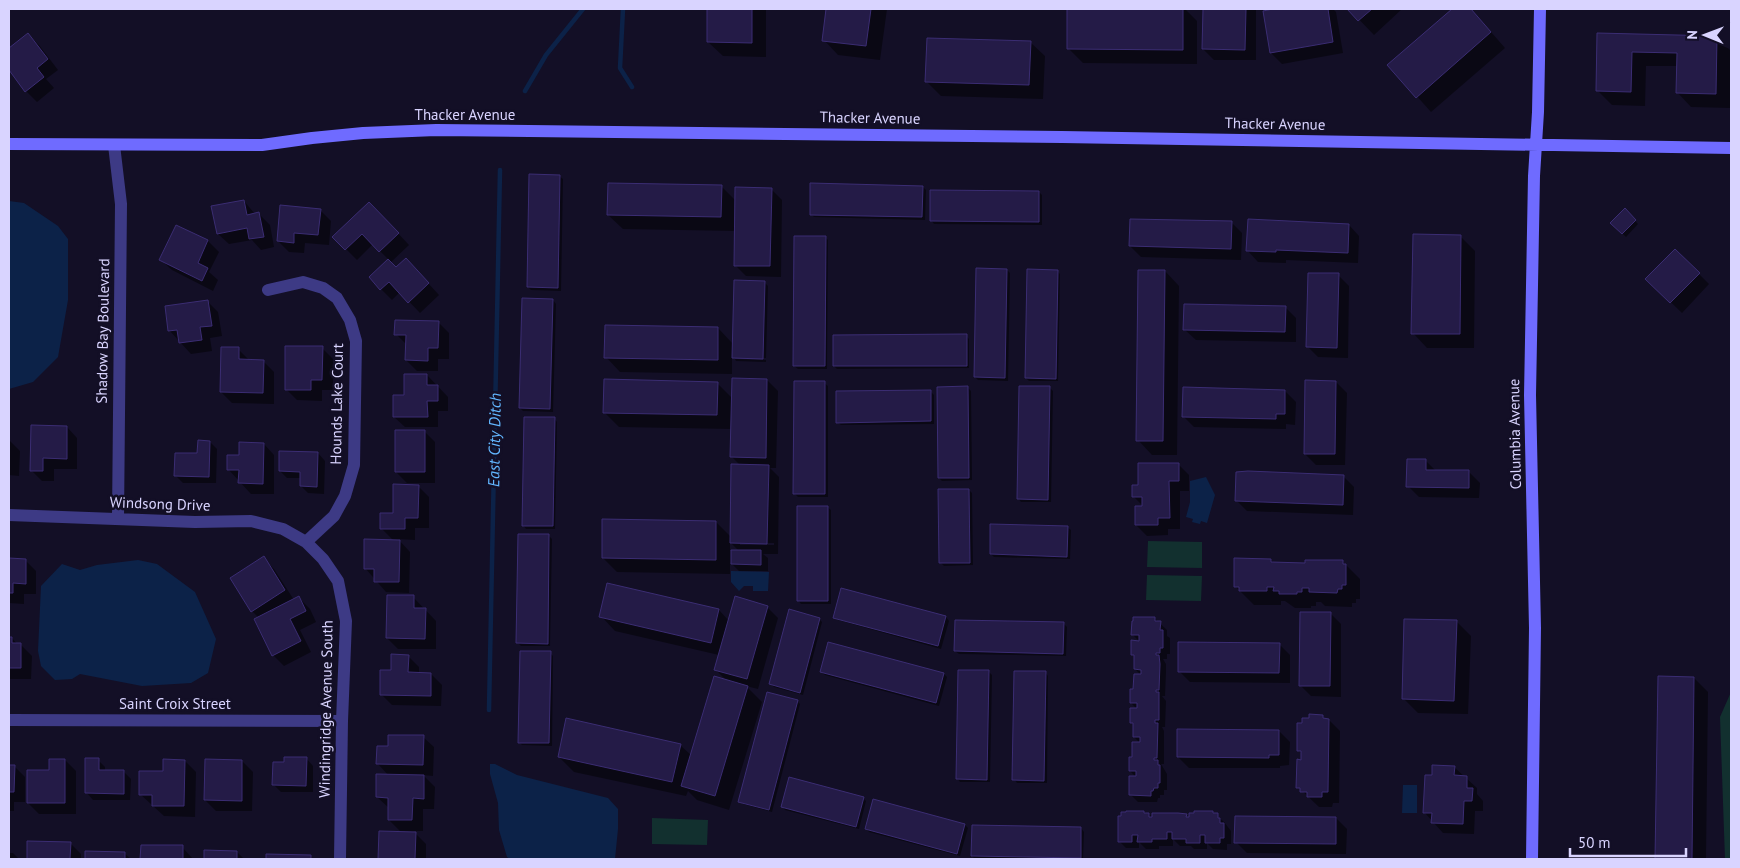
<svg xmlns="http://www.w3.org/2000/svg" width="1740" height="868" font-family="'PT Sans',sans-serif">
  <rect width="100%" height="100%" fill="#130f26"/>
  <path fill="#12302f" d="M1148,541L1202,542V568L1147,567Z
    M1147,575L1202,576L1201,601L1146,600Z
    M1731,692V859H1725L1720,717Z
    M652,818L708,820L707,845L652,844Z"/>
  <path fill="#0c2248" d="M9,201L24,203L58,226L68,239V300L58,357L33,382L9,389Z
    M1206,477L1215,495L1207,523L1201,521L1200,524L1192,522L1193,519L1186,517L1190,502V481Z
    M138,560L157,564L195,592L216,639L208,673L191,683L142,686L80,674L72,679L55,680L41,666L38,651L41,586L62,564L80,570L97,565Z
    M731,571L769,572L768,591H753V586H744L739,591L731,582Z
    M495,764L517,775L608,798L618,809V829L615,859H510L507,857L499,830L498,803L490,774V764Z
    M1403,785H1417V813H1402Z"/>
  <path fill="#0007" fill-rule="evenodd" d="M709,9H766V57L723,56L708,42Z
    M828,9H887L880,60L838,55L824,40Z
    M1068,9H1185L1197,21V64L1083,63L1068,48Z
    M1204,9H1256V60H1214L1203,49Z
    M1281,9H1333L1336,12L1343,53L1282,64L1271,53L1264,12Z
    M1349,9H1402L1374,35Z
    M1454,9H1471L1505,48L1431,112L1389,65Z
    M1598,34L1717,37L1731,51L1730,108L1691,107L1677,92L1678,66H1646L1645,106L1612,105L1597,90Z
    M28,35L39,45L58,70L46,79L54,88L37,102L26,91L9,68V50Z
    M1030,42L1045,56L1043,99L941,96L927,82Z
    M559,176L563,179L561,291L531,290L528,287Z
    M721,186L736,201L771,189L782,200L781,277L746,276L735,265L736,231L623,229L608,215Z
    M923,187L926,190L925,220L814,217L811,214Z
    M1039,192L1042,195V225L934,224L931,220Z
    M244,201L255,214H259L270,225L274,247L261,250L252,240L229,244L218,234Z
    M320,210L331,221L329,245L305,243L304,253L289,252L278,241Z
    M1625,210L1638,224L1626,237L1612,223Z
    M380,214L409,245L390,263L396,269L417,271L439,295L420,313L400,292L392,300L381,289L389,260L373,244L357,260L334,237Z
    M1231,222L1242,233L1241,260L1141,257L1130,246Z
    M1349,225L1359,236L1358,263L1286,260V263L1258,262L1248,251Z
    M177,226L208,241L219,252L209,272L218,280L213,291L172,270L161,260Z
    M1460,236L1475,251L1474,348H1427L1413,333Z
    M825,237L828,240L827,369H798L794,366Z
    M1675,250L1709,284L1682,313L1647,279Z
    M1007,270L1010,273L1008,381L978,380L975,377Z
    M1057,271L1060,274L1058,381H1029L1026,378Z
    M1165,271L1179,286L1177,455H1152L1138,440Z
    M1338,275L1349,286L1348,358L1318,357L1307,346Z
    M765,283L768,286L766,358L735,357V359L732,357V374L620,372L606,357L718,328L733,344Z
    M553,300L556,304L553,412L523,411L520,408Z
    M207,301L218,312L222,336L210,338L212,351L191,354L169,330Z
    M1285,307L1296,318V342L1196,340L1185,330Z
    M438,322L449,333V359H438V371H417L406,360L407,345L396,334Z
    M966,336L969,339V368L837,369L834,366Z
    M322,348L333,359V390H322V401L297,400L286,389Z
    M238,349L249,360L263,361L274,372V404L232,403L221,392Z
    M735,359L766,360V362L736,361Z
    M427,375L448,397V411H438V427H405L394,417L405,396Z
    M767,380L778,391L776,468H770L779,477L778,554H763L768,558V571H739L730,562V574L617,572L603,558L716,522L731,537L741,466L732,457V429L619,427L604,412L717,383L733,399ZM730,542L739,551H730ZM740,542L774,543V545H740Z
    M1336,382L1347,393L1345,465H1316L1305,454Z
    M824,383L828,386V497H798L794,493Z
    M967,387L971,391L972,480L942,481L939,478Z
    M1050,388L1053,391L1051,502H1021L1018,498Z
    M930,391L934,395V424L841,425L837,422Z
    M1285,391L1296,402L1295,425L1286,424V429L1194,427L1183,416Z
    M554,418L557,422L555,529H526L523,525Z
    M67,427L77,438V469H54V481H42L31,470Z
    M424,431L435,442V483H407L396,472Z
    M9,440L20,451L19,476L9,475Z
    M210,442L217,449L216,483H183L176,476Z
    M264,444L274,455V494H251L228,469L240,456Z
    M318,453L325,461L324,494L308,493L301,486V478H287L280,471Z
    M1425,460L1436,471L1469,472L1480,483L1479,498L1419,497L1408,486Z
    M1178,464L1189,475V491H1180V529H1168V535L1147,536L1136,525L1144,507L1133,496L1139,486Z
    M1343,476L1354,487L1353,515L1247,511L1236,500Z
    M418,486L429,497V528H415V540L398,539L410,552L409,593L386,592L365,568L394,541L381,528Z
    M969,490L972,493L973,565L944,566L940,562Z
    M827,507L831,510V604H801L798,600Z
    M1067,527L1071,530L1070,559L994,557L991,554Z
    M549,536L552,539L550,646H521L517,642Z
    M263,558L274,569L294,600L299,598L310,609L316,622L300,630L311,652L284,666L273,655L259,618L252,611Z
    M9,560H25L36,571V594H24V604L9,603Z
    M1271,560L1274,563L1306,564L1342,561L1360,579V599H1356V603H1352V607L1325,606L1321,602H1316V606H1311V608H1295L1285,601H1281V605H1254L1235,586Z
    M413,597L436,621V649H398L387,638Z
    M767,607L778,618L758,689L746,686L762,702L729,810L697,800L688,791L686,796L574,772L559,757L680,745L692,756L727,681L715,669L719,655L615,631L601,616L719,610L729,621Z
    M1330,613L1341,624V697L1311,696L1300,685Z
    M834,617H946L949,621L941,649L838,620Z
    M1154,618L1167,630V636L1170,638V654H1167V659H1163L1166,664V672L1165,696H1162L1166,701L1165,727H1162L1164,731V764H1161L1167,774V790H1164V795H1160V798H1158L1157,802H1138L1131,795L1137,778L1130,771L1133,758L1141,744L1134,737V725L1131,722L1138,710L1131,703L1135,690L1142,676L1135,669V657L1132,654L1140,642L1133,635Z
    M819,619L822,622L803,695L774,687L771,684Z
    M1456,621L1471,636L1468,714L1418,713L1403,698Z
    M1063,623L1067,627L1066,656L959,654L955,651Z
    M9,638H12L18,645H21L32,656L31,679H9Z
    M829,644L944,674L947,677L939,706L825,675L821,672Z
    M1279,644L1290,655V683L1190,682L1179,671Z
    M550,653L553,656L552,746L522,745L519,742Z
    M408,656L419,667V674H431L442,685L441,706L392,705L381,694L392,671Z
    M989,672L992,675L990,782H960L957,778Z
    M1045,672L1048,676L1047,783H1017L1014,779Z
    M1659,677L1694,678L1708,692L1706,859H1657Z
    M797,701L800,704L772,812L743,804L740,801Z
    M1322,716L1326,720H1329L1340,731L1339,803H1333L1332,807H1319L1298,787L1302,754L1298,750Z
    M1279,731L1290,742L1289,765L1280,766V768H1189L1178,757Z
    M423,737L434,747L433,776L423,775L435,787L434,809H423V831H413L426,844V859H380V832L402,833L389,820V808L377,797L389,776L378,764L389,748Z
    M306,758L313,766V792H281L274,785L285,764Z
    M65,760L76,771V814H39L28,803L50,772Z
    M98,760L105,767V771L124,772L131,779L130,800H93L86,792Z
    M185,761L196,772L195,817L164,816L140,794L164,772Z
    M242,761L253,772L252,811H216L205,800Z
    M9,766H14L25,777V802H14V811H9Z
    M1454,767L1477,788V794L1483,801V811H1475L1474,834L1443,833L1425,813L1433,776Z
    M863,798L866,801L859,829L785,810L782,806Z
    M1144,812L1149,814L1153,818L1186,816L1190,820L1213,812L1224,822L1231,831V844H1227V850L1213,849L1207,843V849H1194L1191,846H1180L1173,839V846H1159V849H1146L1139,842V848H1126L1119,841Z
    M1336,818L1347,829L1346,854L1247,853L1236,842Z
    M965,825L968,828L960,856L869,832L866,828Z
    M1081,828L1084,832L1083,859H975L972,856Z
    M28,842L70,843L81,854V859H28Z
    M142,846L182,847L193,859H142Z
    M206,851L237,852L244,859H206Z
    M86,852L124,853L131,859H86Z
    M9,853H13L19,859H9Z
    M267,855L310,856L313,859H267Z"/>
  <g fill="none" stroke-linecap="round" stroke-linejoin="round">
    <path stroke="#0c2248" stroke-width="4.5" d="M623,9L620,68L632,87
      M525,91L546,55L583,9
      M489,710L500,170"/>
  </g>
  <path fill="#241b47" stroke="#3b2d73" d="M707,9H752V43L707,42Z
    M826,9H871L866,46L822,41Z
    M1067,9H1183V50L1067,49Z
    M1203,9H1246L1245,50L1202,49Z
    M1273,9H1328L1333,42L1270,53L1263,11Z
    M1347,9H1372L1358,21Z
    M1452,9H1471L1491,32L1416,98L1387,65Z
    M28,33L48,59L37,68L44,77L25,92L9,70V48Z
    M1597,33L1717,36L1716,94L1676,93L1677,53L1632,52L1631,92L1596,91Z
    M927,38L1031,41L1029,85L925,82Z
    M529,174L560,175L558,288L527,287Z
    M608,183L722,185L721,217L607,215Z
    M810,183L923,186L922,217L810,215Z
    M735,187L772,188L770,266H734Z
    M930,190L1039,191V222L930,221Z
    M244,200L247,215L259,212L264,237L249,239L247,228L217,234L211,206Z
    M369,202L399,233L379,252L362,234L345,250L332,237Z
    M280,205L321,209L318,235L294,233V243L277,241Z
    M1625,208L1636,220L1622,234L1610,223Z
    M1130,219L1232,221L1231,249L1129,246Z
    M1248,219L1349,224L1348,253L1276,250V252L1246,251Z
    M176,225L208,240L198,263L208,268L202,281L159,260Z
    M1413,234L1461,235L1460,334H1411Z
    M794,236H826L825,366H793Z
    M1675,249L1700,273L1670,303L1645,279Z
    M406,258L429,283L408,303L389,282L380,290L369,277L388,259L396,267Z
    M976,268L1007,269L1005,378L974,377Z
    M1027,269L1058,270L1056,379L1025,378Z
    M1138,270H1165L1163,441H1136Z
    M1308,273H1339L1337,348L1306,347Z
    M734,280L765,281L763,359L732,358Z
    M522,298L553,299L550,409L519,408Z
    M208,300L212,326L200,327L202,340L179,343L177,330L168,331L165,306Z
    M1184,304L1286,306L1285,332L1183,330Z
    M395,320L439,321L438,348H428V361L405,360L406,335H394Z
    M605,325L718,327V360L604,358Z
    M967,334V366H833V335Z
    M285,346H323L322,380H311V390H285Z
    M221,347H239V359L264,360L263,393L220,392Z
    M404,374H427V385H438V401H427L428,417H393V395H404Z
    M732,378L767,379L766,458L730,457Z
    M604,379L718,382L717,415L603,413Z
    M1305,380L1336,381L1335,454H1304Z
    M794,381H825V494H793Z
    M968,386L969,478H938L937,387Z
    M1019,386H1050L1048,500L1017,499Z
    M1183,387L1285,390V414H1276V419L1182,417Z
    M931,390V421L836,423V391Z
    M524,417H555L553,526H522Z
    M31,425L67,426V459L43,458V471H30Z
    M395,430H425V472H395Z
    M198,440L210,441L209,477L174,476L175,453H197Z
    M239,442L264,443L263,484L238,483L239,470H227V455H239Z
    M279,451L318,452L317,487L300,486V472L279,471Z
    M1407,459H1426V470H1469V488L1406,487Z
    M1138,463H1179V481H1169L1170,518H1158V525H1135V506H1142V497H1132V485H1138Z
    M731,464L769,465L767,544L730,543Z
    M1248,471L1344,475L1343,505L1235,501L1236,472Z
    M393,484L419,485L418,518H405V529H380V513H393Z
    M938,489H969L970,563H939Z
    M797,506H828V601H797Z
    M602,519L716,521V560L602,558Z
    M990,524L1068,526L1067,557L990,554Z
    M518,534H549L548,644L516,643Z
    M364,539L400,540L399,582H374V569H364Z
    M731,550H761V565L731,564Z
    M264,556L285,590L251,612L230,578Z
    M9,558L26,559V584L13,583V593H9Z
    M1234,558L1271,559V562L1305,563V560H1343V564H1346V585H1342V589H1338L1337,593L1309,592V588H1302V592H1297V594H1279V591H1273L1274,587H1267V591H1239V587H1234Z
    M607,583L719,609L711,643L599,617Z
    M841,588L946,616L938,646L833,618Z
    M387,595H414V608H426L425,639L386,638Z
    M299,596L306,611L290,619L301,641L272,656L254,619Z
    M735,596L768,606L747,679L714,670Z
    M789,609L820,618L800,693L769,684Z
    M1300,612H1331L1330,686H1299Z
    M1133,617H1155V621H1161L1160,630H1163V648H1160V653H1156V655H1159L1160,664L1159,690H1156V692H1159V720H1155V723H1158L1157,758H1154V760H1158V765H1160V783H1158V788H1154L1153,791H1151V796L1129,795V776H1136V771H1129V757H1132V742H1140V737H1133V723H1130V708H1137V703H1130V689H1133L1134,674H1141V670L1134,669V655H1131V640L1139,641V635H1131L1132,621H1133Z
    M1404,619L1457,620L1454,701L1402,699Z
    M955,620L1064,622L1063,654L954,651Z
    M9,637H12V643H21V668H9Z
    M828,642L944,673L936,703L820,672Z
    M1178,642L1280,643L1279,673L1178,672Z
    M520,651H551L549,743H518Z
    M391,654L409,655L408,672L431,673V696L380,695V670H391Z
    M958,670H989L987,780L956,779Z
    M1014,671H1046L1044,781L1012,780Z
    M714,676L748,686L715,796L681,786Z
    M1658,676L1694,677L1692,859H1655Z
    M767,692L798,700L769,810L738,802Z
    M1309,714L1323,715V718L1329,719L1328,792H1322V797H1307V792H1300V788H1296L1297,759L1301,760V751H1297V723H1302V718H1309Z
    M566,718L681,744L672,782L558,757Z
    M1177,729L1279,730V755H1269V758L1177,757Z
    M388,735H424L423,765L376,764L377,746H388Z
    M284,757H307L306,786L272,785L273,762H284Z
    M85,758H99V770H124V794L85,793Z
    M49,759H65V803H27V770H49Z
    M163,759L185,760L184,806H152V795H139V771H163Z
    M205,759L242,760V801L204,800Z
    M9,765H15L14,792H9Z
    M1432,765L1455,766L1454,775L1467,776V788H1473L1472,801H1464L1463,824L1431,823L1432,813H1423L1425,775H1432Z
    M376,774L424,775V799L413,798L412,820H388V798L376,797Z
    M789,777L864,797L856,827L781,807Z
    M873,799L965,824L957,854L865,829Z
    M1126,811H1144V813H1149V817H1152V813H1178L1187,814L1186,817H1189V813H1194V811H1213V813H1218V818H1220V823H1224V838H1220V843H1205V835H1200V843H1186V839H1172V832H1167V839H1152V842H1137L1138,835H1132V842H1118V816H1121V812H1126Z
    M1235,816L1336,817V844L1234,843Z
    M972,825L1081,827V858L971,856Z
    M379,831L416,832L415,859H378Z
    M27,841L71,842L70,859H27Z
    M141,845H183V859H140Z
    M204,850L237,851V859H204Z
    M85,851L125,852V859H85Z
    M266,854L311,855V859H266Z"/>
  <g fill="none" stroke-linecap="round" stroke-linejoin="round">
    <path stroke="#3d3a85" stroke-width="12" d="M114,145L121,204L118,519
      M268,290L303,282L323,288L337,298L350,320L356,341L354,465L345,496L334,516L306,542
      M9,515L195,522L251,521L283,529L306,542L323,559L338,581L346,621L342,721L340,859
      M9,720L342,721"/>
    <path stroke="#6f6bff" stroke-width="12" d="M9,144L262,145L312,138L363,133L436,130L1062,137L1731,148
      M1532,859L1535,628L1530,395L1534,176L1538,112L1540,9"/>
  </g>
  <g text-anchor="middle" stroke-width="5" stroke-linejoin="round" paint-order="stroke">
    <g font-size="15" fill="#d9d4ff" stroke="#130f26">
      <text x="465" y="120">Thacker Avenue</text>
      <text transform="translate(870 118) rotate(1)" y="5">Thacker Avenue</text>
      <text transform="translate(1275 124) rotate(1)" y="5">Thacker Avenue</text>
      <text transform="translate(103 331) rotate(-89)" y="5">Shadow Bay Boulevard</text>
      <text transform="translate(337 404) rotate(-89)" y="5">Hounds Lake Court</text>
      <text transform="translate(1515 434) rotate(-91)" y="5">Columbia Avenue</text>
      <text transform="translate(160 504) rotate(2)" y="5">Windsong Drive</text>
      <text x="175" y="709">Saint Croix Street</text>
      <text transform="translate(326 709) rotate(-89)" y="5">Windingridge Avenue South</text>
    </g>
    <g font-size="16" font-style="italic" fill="#62b6ff" stroke="#130f26">
      <text transform="translate(494 440) rotate(-89)" y="6">East City Ditch</text>
    </g>
  </g>
  <rect width="1740" height="868" fill="none" stroke="#d9d4ff" stroke-width="20"/>
  <g transform="translate(1705 35) rotate(271)" stroke="#130f26" stroke-width="4" paint-order="stroke">
  <path d="M0-4L9 19L0 12L-9 19Z" fill="#d9d4ff"/>
  <text y="-8" font-size="14" font-weight="bold" text-anchor="middle" fill="#d9d4ff">N</text>
  </g>
  <path d="M1570 848v8h116v-8" fill="none" stroke="#d9d4ff" stroke-width="2.5"/>
  <text x="1578" y="848" font-size="15" fill="#d9d4ff" stroke="#130f26" stroke-width="4" paint-order="stroke">50 m</text>
</svg>
